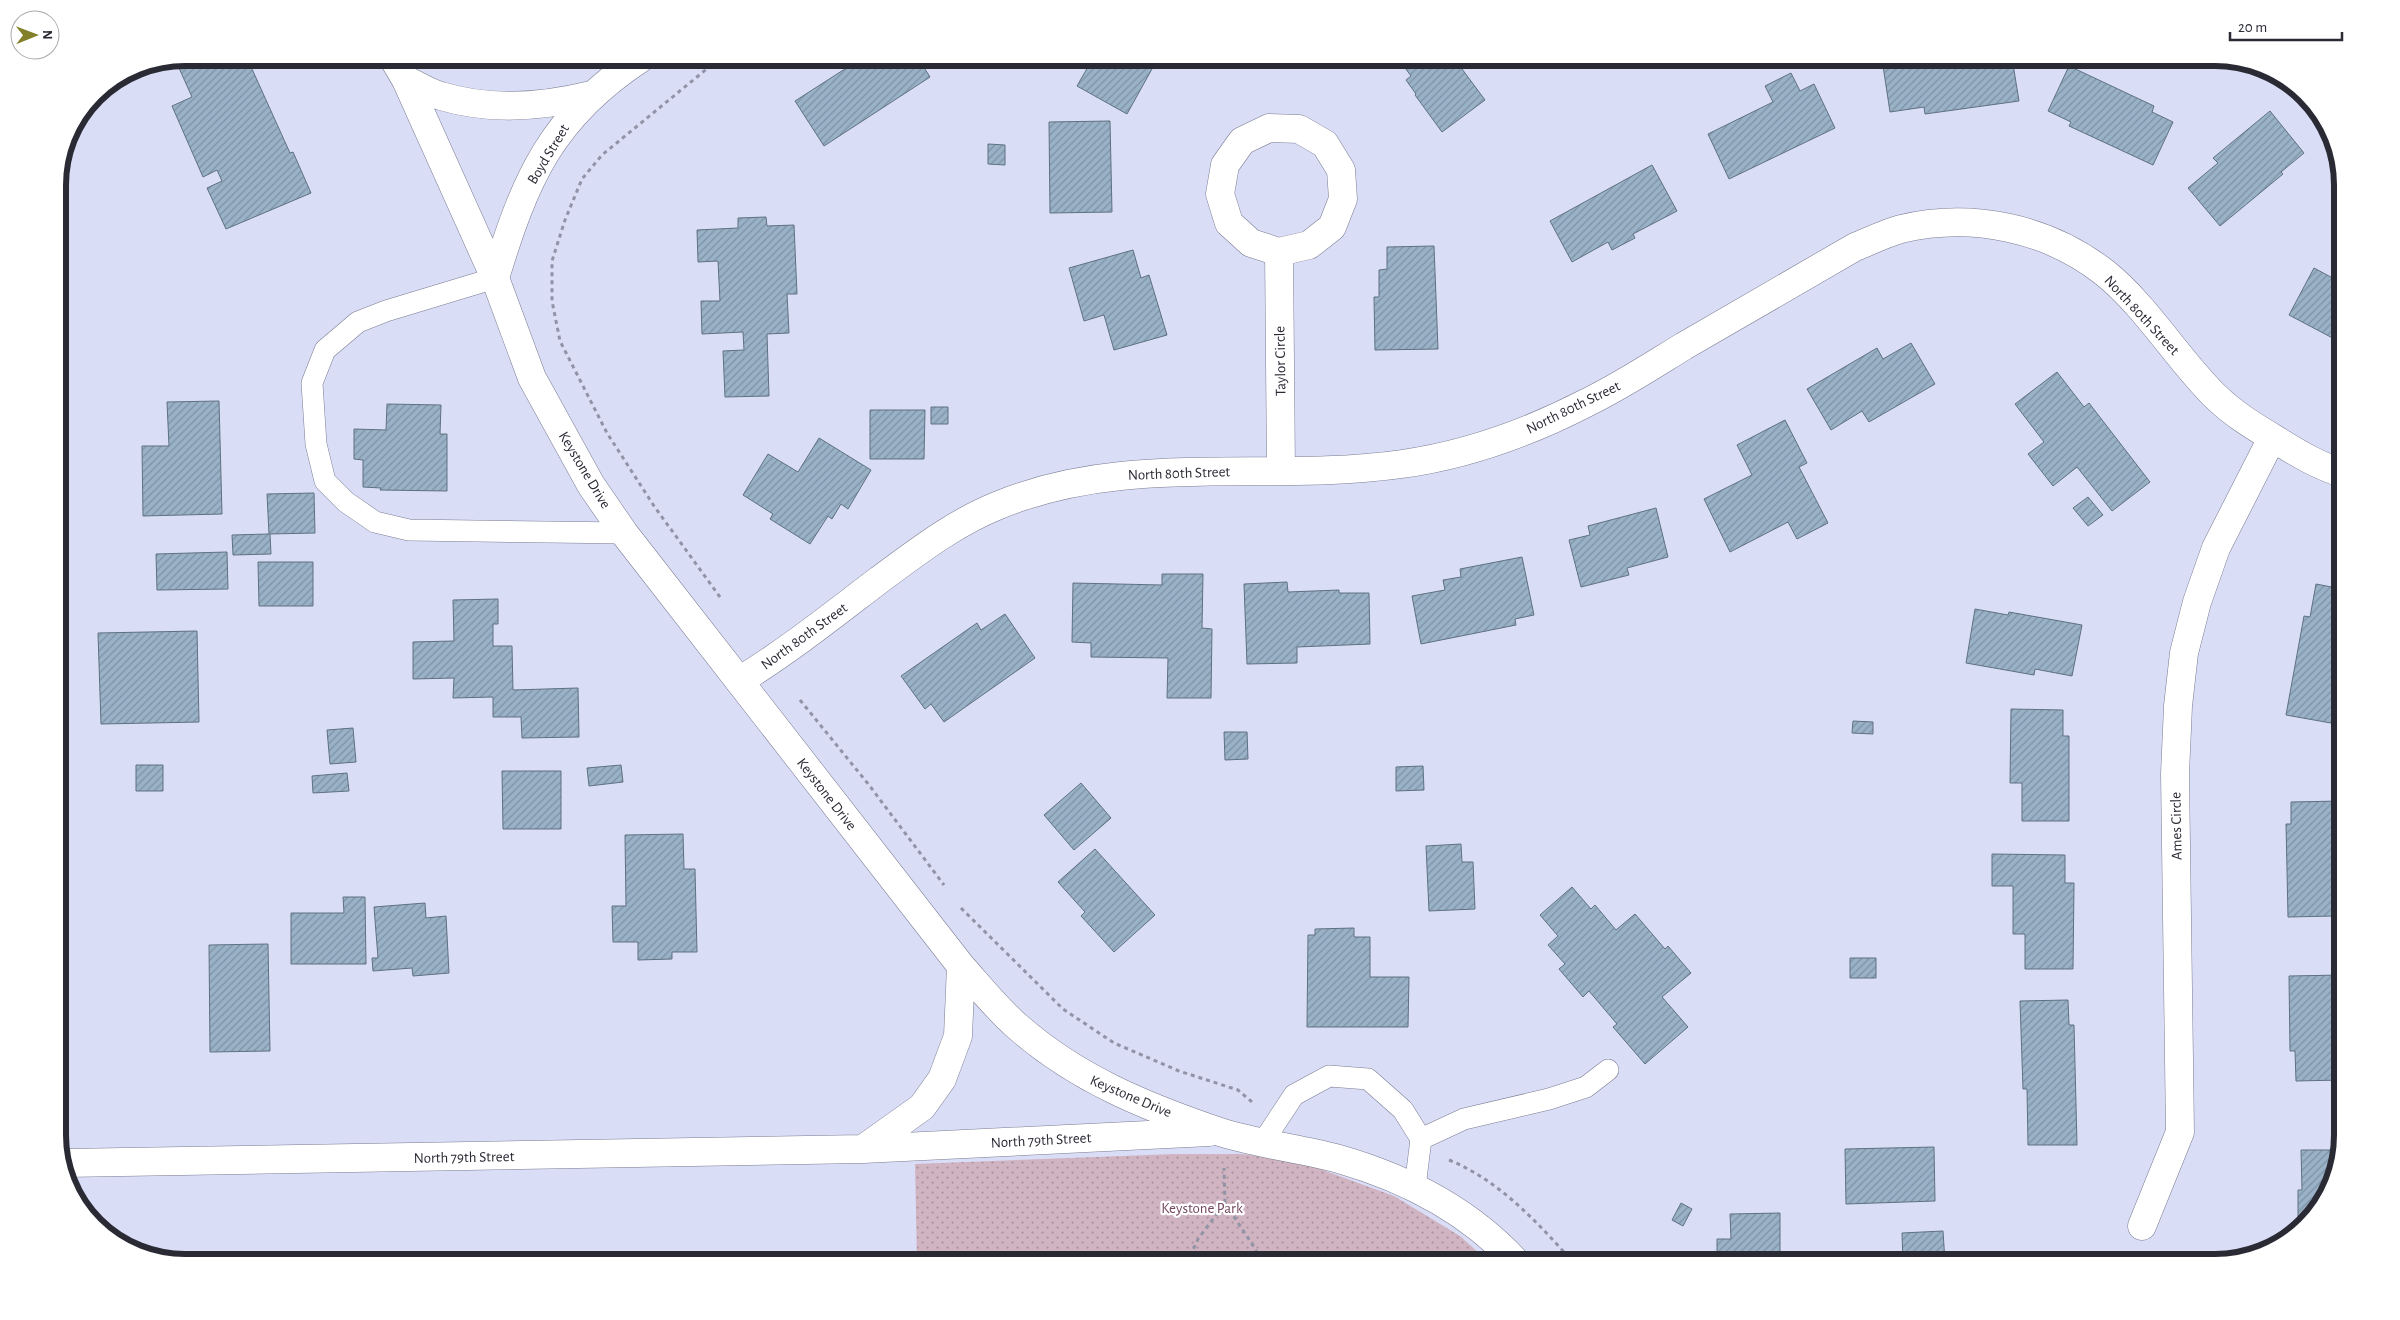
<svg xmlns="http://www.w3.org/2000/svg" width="2400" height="1320" font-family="'Alegreya Sans',sans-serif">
  <defs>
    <pattern id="park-dots" width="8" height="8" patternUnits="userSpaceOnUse" patternTransform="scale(1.25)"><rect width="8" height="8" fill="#d1b4c2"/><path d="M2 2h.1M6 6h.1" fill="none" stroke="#aa939e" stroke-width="1.8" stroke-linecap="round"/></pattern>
    <pattern id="building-hatch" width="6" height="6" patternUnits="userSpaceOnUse" patternTransform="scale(1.25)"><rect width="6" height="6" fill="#9ab2c8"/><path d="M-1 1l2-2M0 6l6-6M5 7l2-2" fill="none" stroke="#7e91a3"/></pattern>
  </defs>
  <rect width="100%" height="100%" fill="#daddf6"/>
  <path fill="url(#park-dots)" d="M1175,1154H1241L1298,1161L1394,1196L1460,1236L1489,1262H917L915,1164Z"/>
  <path fill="url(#building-hatch)" stroke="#5e7181" d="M185,58H247L290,153L293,152L311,193L226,229L207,188L222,181L217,170L203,177L172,106L192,97L175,59Z
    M862,58H918L930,77L824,146L795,101Z
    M1093,58H1158L1127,114L1077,86Z
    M1398,58H1457L1464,67L1462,69L1485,100L1442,132L1415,95L1416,94L1406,80L1411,76Z
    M1896,58H1955L1956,62L1986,58H2012L2019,101L1925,114L1924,107L1890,112L1882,59Z
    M2069,66L2154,106L2152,112L2173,122L2153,165L2069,126L2071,122L2048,111Z
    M1791,73L1800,91L1814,84L1835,128L1729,179L1708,134L1773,102L1765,86Z
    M2270,111L2304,153L2281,172L2283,174L2220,226L2188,188L2218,163L2213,158Z
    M1110,121L1112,212L1050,213L1049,122Z
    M988,144L1005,145V165L988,164Z
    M1652,165L1677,211L1633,234L1635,238L1612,250L1608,242L1572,262L1550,221Z
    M766,217L767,226L794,225L797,294H787L789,333L767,334L769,396L725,397L723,351L744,350L743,332L702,334L701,301H720L718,261L698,262L697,230L738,228V218Z
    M1434,246L1438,349L1375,350L1374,297H1379V270L1387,269V247Z
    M1133,250L1141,278L1149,275L1167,335L1114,350L1104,315L1084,321L1069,268Z
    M2314,268L2342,283V343L2289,315Z
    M1911,343L1935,384L1869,422L1862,411L1831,430L1807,389L1877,348L1883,359Z
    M2057,372L2084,407L2089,403L2150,482L2112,511L2077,467L2053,486L2028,454L2044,442L2015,404Z
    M219,401L222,514L143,516L142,446H169L167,402Z
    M387,404L441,405L440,434H447V491L380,490L381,488L363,487V460L354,459V429L386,430Z
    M931,407H948V424H931Z
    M870,410H925L924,459H870Z
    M1785,420L1807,463L1799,467L1828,523L1797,539L1788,522L1730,552L1704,499L1752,475L1737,445Z
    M819,438L871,470L848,509L841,504L832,519L828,516L810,544L770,519L773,514L743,495L768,454L798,472Z
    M314,493L315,533L270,534L271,554L233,555L232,535L269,534L267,494Z
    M2088,497L2103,515L2088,526L2073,508Z
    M1656,508L1668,557L1627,568L1629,575L1581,587L1569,540L1590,535L1588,526Z
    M227,552L228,589L157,590L156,554Z
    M1522,557L1534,615L1515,619L1516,625L1421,644L1412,596L1445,590L1443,580L1461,577L1460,569Z
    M258,562H313V606H259Z
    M1162,574H1203L1202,628L1212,629L1211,698H1167L1168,658L1091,657V643L1072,642L1073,583L1162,585Z
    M1287,582L1288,592L1339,590V593H1369L1370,644L1297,647V663L1247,664L1244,584Z
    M2316,584L2342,589V725L2286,715L2304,616L2310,617Z
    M498,599V624H493V646H512L513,690L578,688L579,737L522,738L521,717H493V697L453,698L454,678L413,679V642L454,641L453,600Z
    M1975,609L2008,615L2009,612L2082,625L2072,676L2035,669L2034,675L1966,663Z
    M1005,614L1035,658L944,722L931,704L925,709L901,676L977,623L981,630Z
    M197,631L199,722L101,724L98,633Z
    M2011,709L2063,710V736H2069V821H2022V783H2010Z
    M1853,721L1873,722V734L1852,733Z
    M353,728L356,762L330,764L327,730Z
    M1224,732H1247L1248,759L1225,760Z
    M136,765H163V791H136Z
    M621,765L623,782L589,786L587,768Z
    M1423,766L1424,790L1396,791V767Z
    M502,771H561V829H503Z
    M347,773L349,791L313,793L312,776Z
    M1081,783L1111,818L1074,850L1044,815Z
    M2341,801L2342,889H2334V916L2288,917L2286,824H2291V802Z
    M683,834L684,869H695L697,952H672V959L638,960V942H613L612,906H626L625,835Z
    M1461,844L1462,862H1473L1475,909L1429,911L1426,846Z
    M1095,849L1155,915L1114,952L1081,916L1085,912L1058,882Z
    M1992,854L2065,855V883H2074L2073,969H2025V934H2013V886H1992Z
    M1572,887L1591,909L1595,905L1616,930L1635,914L1665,949L1668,946L1691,973L1662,997L1688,1027L1645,1064L1613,1027L1617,1024L1589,991L1583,997L1559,969L1565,964L1548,945L1558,936L1540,915Z
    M343,897H365L366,964H291V913H344Z
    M425,903L426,918L446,916L449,973L413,976L412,968L373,971L372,958H378L374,907Z
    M1354,928V937H1370V977H1409L1408,1027H1307L1308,935H1315V929Z
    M268,944L270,1051L210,1052L209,945Z
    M1850,958H1876V978H1850Z
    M2342,975V1080L2296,1081L2295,1051H2290L2289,976Z
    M2068,1000L2069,1025H2074L2077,1145H2028L2027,1089H2023L2020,1001Z
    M1934,1147L1935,1201L1846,1204L1845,1149Z
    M2301,1150H2339L2329,1192L2295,1229V1223H2298V1190H2302Z
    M1681,1203L1692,1209L1683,1226L1672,1220Z
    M1780,1213V1253H1810L1811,1262H1717V1239H1731L1730,1214Z
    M1943,1231L1945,1262H1903L1902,1233Z"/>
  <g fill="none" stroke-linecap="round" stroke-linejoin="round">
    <defs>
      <path id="lane" d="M495,278L386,311L358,322L325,350L312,383L316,444L325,481L346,502L375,522L409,530L624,533
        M1421,1139L1464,1119L1549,1099L1586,1087L1608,1070
        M1263,1142L1294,1095L1329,1076L1368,1079L1403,1110L1421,1139L1415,1187"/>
      <path id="street" d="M1279,252L1251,243L1229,223L1220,194L1225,165L1242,141L1269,128L1299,129L1325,144L1341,170L1343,199L1332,227L1309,245L1279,252L1281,471
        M739,681C788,651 833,615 879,580C917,552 954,523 999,505C1128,452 1267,483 1402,464C1467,455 1530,432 1588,402C1621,386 1653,365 1684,346C1741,313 1798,280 1855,247C1870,241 1886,233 1901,229C1972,212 2048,228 2105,273C2145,305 2177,358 2214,395C2233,414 2255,427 2278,441C2299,454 2319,466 2342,473
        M2142,1226L2180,1132L2175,774L2178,706L2184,653L2197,602L2216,548L2272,438"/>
      <path id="secondary" d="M393,58L406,80L495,278L532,378L591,485L624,533L961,966C979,986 997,1009 1018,1027C1076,1078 1144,1106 1217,1131C1256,1144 1299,1148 1339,1159C1405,1178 1469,1211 1516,1262
        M406,80C417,85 429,93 441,96C490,111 542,107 591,95
        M495,278C525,179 551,117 641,58
        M863,1149L1209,1132
        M65,1163L863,1149L922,1107L942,1079L958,1036L961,966"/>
    </defs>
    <use href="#lane" stroke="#797c92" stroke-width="22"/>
    <use href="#street" stroke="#797c92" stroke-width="29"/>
    <use href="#secondary" stroke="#797c92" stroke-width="29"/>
    <path stroke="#9193a6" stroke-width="3" stroke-dasharray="4 4" stroke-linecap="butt" d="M720,597L654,506L607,433L560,341L552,301V261L565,220L582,179L602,155L720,58
      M800,700L869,785L944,885
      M961,908L1063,1009L1114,1043L1179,1071L1238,1090L1252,1102
      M1449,1160C1500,1181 1537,1222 1573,1262
      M1225,1203L1254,1247L1262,1262
      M1190,1256L1198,1239L1225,1203L1224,1168
      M1123,1262C1152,1255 1223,1250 1252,1262"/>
    <use href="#lane" stroke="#fff" stroke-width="21"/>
    <use href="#street" stroke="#fff" stroke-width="28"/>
    <use href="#secondary" stroke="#fff" stroke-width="28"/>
  </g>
  <g text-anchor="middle" stroke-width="4.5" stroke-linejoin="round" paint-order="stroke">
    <g font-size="15" fill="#292a34" stroke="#fff">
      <text transform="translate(548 154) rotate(-59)" y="5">Boyd Street</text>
      <text transform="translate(2142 315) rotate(47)" y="5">North 80th Street</text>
      <text transform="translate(1280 361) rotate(-91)" y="5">Taylor Circle</text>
      <text transform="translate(1573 407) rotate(-26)" y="5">North 80th Street</text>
      <text transform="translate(585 470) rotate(59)" y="5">Keystone Drive</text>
      <text transform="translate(1179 473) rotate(-2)" y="5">North 80th Street</text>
      <text transform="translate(804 636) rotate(-36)" y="5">North 80th Street</text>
      <text transform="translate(827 794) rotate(52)" y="5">Keystone Drive</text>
      <text transform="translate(2176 826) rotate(-91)" y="5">Ames Circle</text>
      <text transform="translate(1131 1096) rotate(23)" y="5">Keystone Drive</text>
      <text transform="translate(1041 1140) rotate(-3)" y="5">North 79th Street</text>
      <text transform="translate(464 1157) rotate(-1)" y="5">North 79th Street</text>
    </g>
    <g font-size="15" fill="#74465e" stroke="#fff">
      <text x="1202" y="1213">Keystone Park</text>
    </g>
  </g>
  <path d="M0 0H2400V1320H0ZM185 66H2215A119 119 0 0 1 2334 185V1135A119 119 0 0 1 2215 1254H185A119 119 0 0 1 66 1135V185A119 119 0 0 1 185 66Z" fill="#fff" fill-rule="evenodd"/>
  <path fill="none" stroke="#292a34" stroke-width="6" d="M185 66H2215A119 119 0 0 1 2334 185V1135A119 119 0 0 1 2215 1254H185A119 119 0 0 1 66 1135V185A119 119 0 0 1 185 66Z"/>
  <g transform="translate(35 35) rotate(89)"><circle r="24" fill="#ffffff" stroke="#a9aaae"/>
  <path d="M0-4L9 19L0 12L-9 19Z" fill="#82812a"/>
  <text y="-8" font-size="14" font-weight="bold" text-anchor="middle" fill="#292a34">N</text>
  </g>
  <path d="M2230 32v8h112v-8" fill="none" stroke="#292a34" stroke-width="2.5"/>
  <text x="2238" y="32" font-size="15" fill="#292a34" stroke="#ffffff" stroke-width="4" paint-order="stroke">20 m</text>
</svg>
